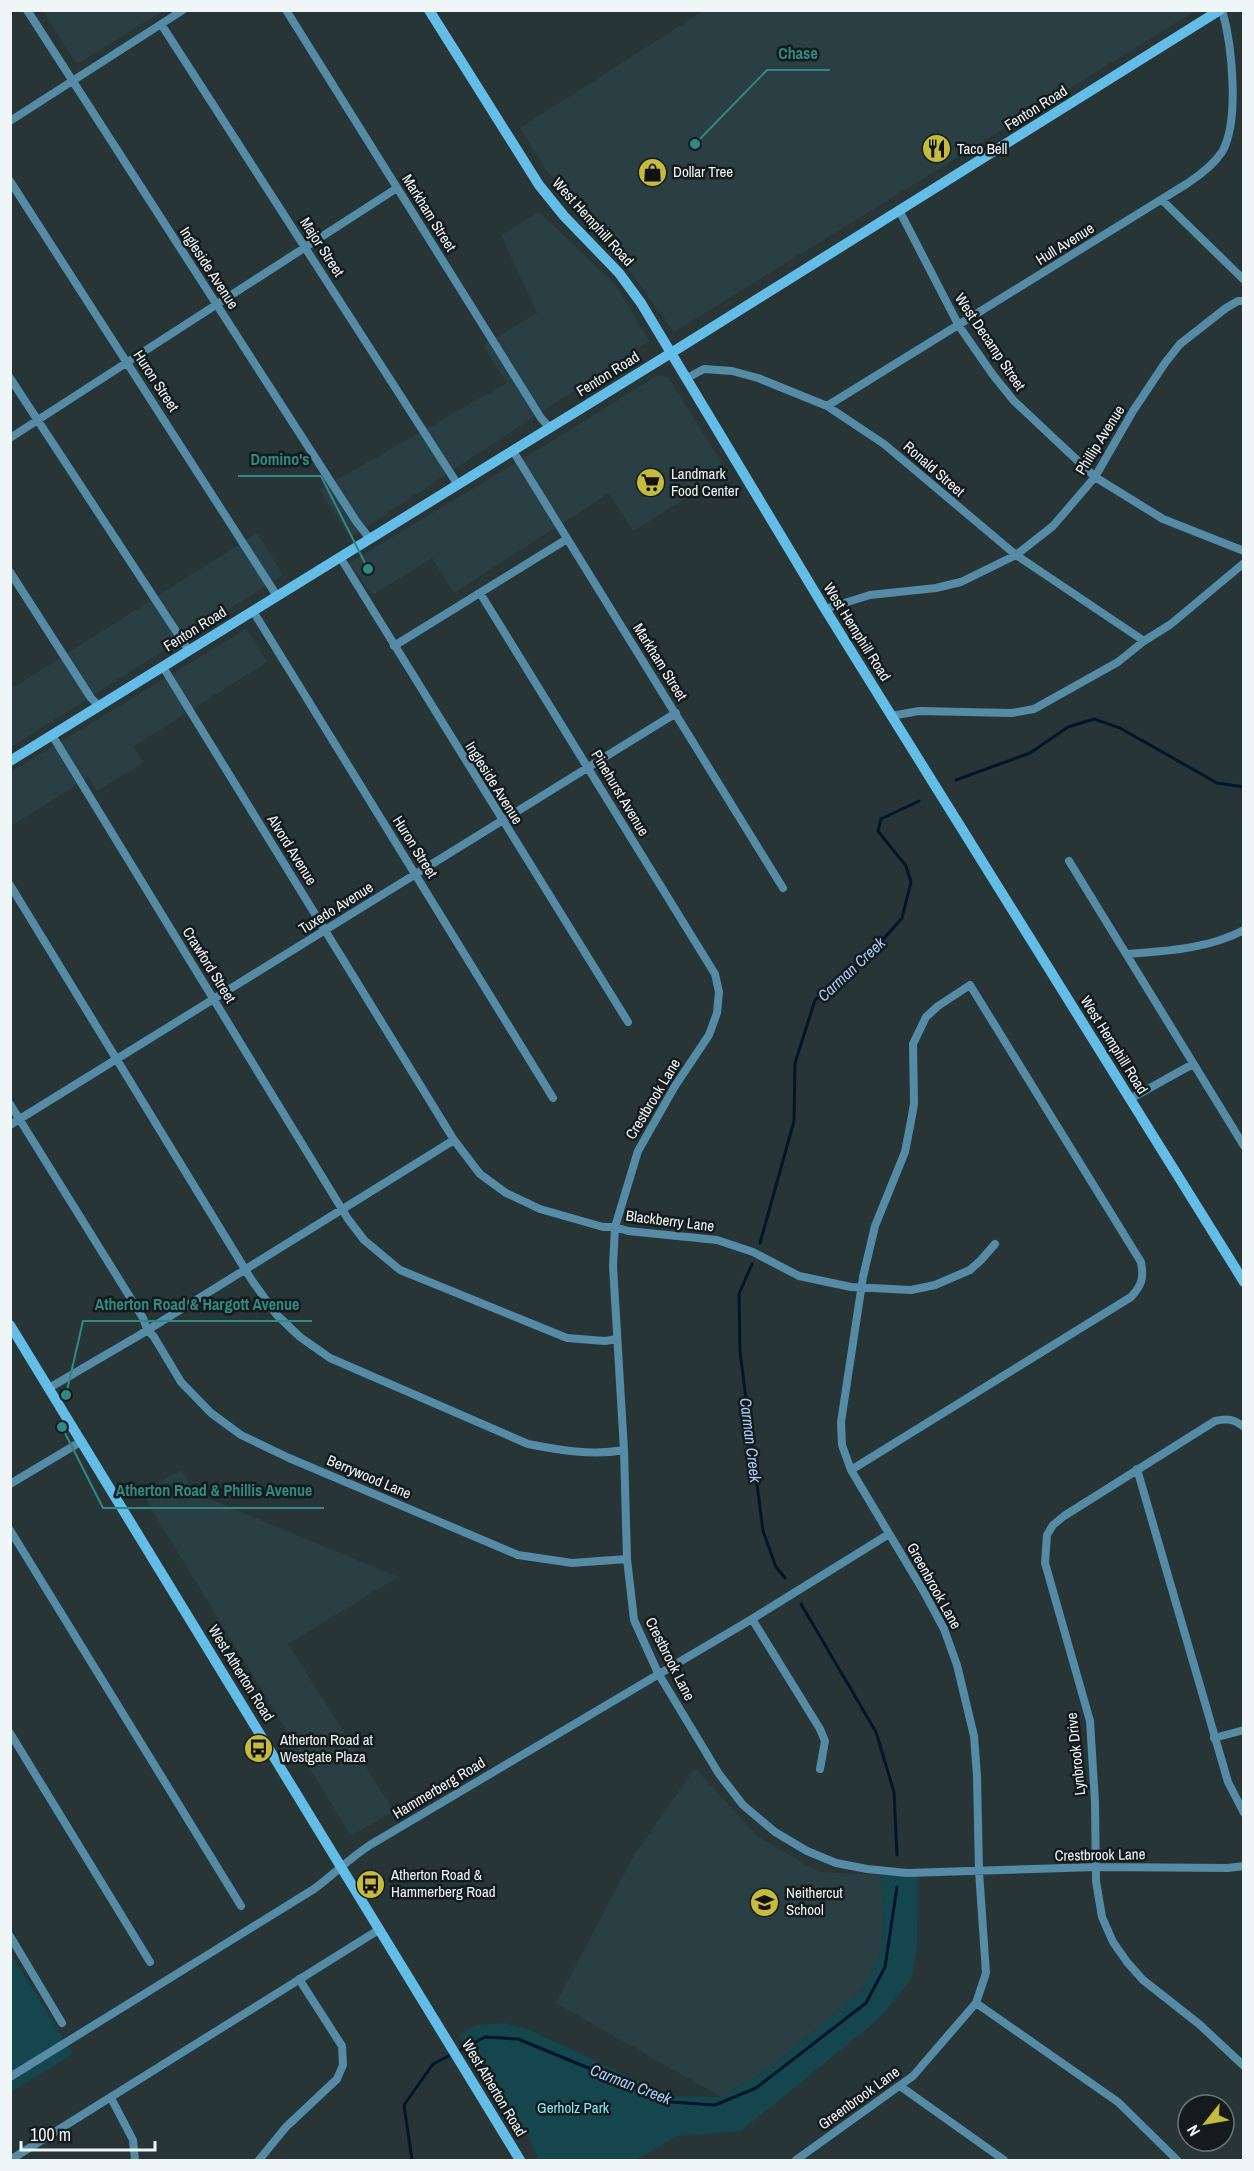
<svg xmlns="http://www.w3.org/2000/svg" width="1254" height="2171" font-family="'Archivo Narrow',sans-serif">
  <rect width="100%" height="100%" fill="#273537"/>
  <path fill="#293f43" d="M43,11H163L77,64Z
    M703,11V10L1195,11L674,332L605,237L547,171L520,128Z
    M539,212L615,284L649,341L351,537L319,490L507,383L483,346L537,313L501,235Z
    M658,375L668,377L727,472L633,531L609,493L454,593L432,558L373,595L349,563L567,432Z
    M257,533L283,575L11,747V689Z
    M246,629L267,662L134,746L143,763L97,791L89,777L11,826V772Z
    M182,1470L195,1493L398,1577L288,1644L394,1811L351,1836L141,1492Z
    M695,1768L758,1837L819,1872L881,1875L883,1906L882,1949L863,1990L768,2070L721,2097L556,2003L633,1857Z"/>
  <path fill="#15454d" d="M881,1875L918,1876L917,1945L912,1978L880,2018L741,2131L678,2136L635,2160H539L526,2131L489,2085L459,2035L477,2025L505,2023L532,2031L669,2096L721,2097L768,2070L863,1990L882,1949L883,1906Z
    M10,1952L73,2054L11,2092H10Z"/>
  <g fill="none" stroke-linecap="round" stroke-linejoin="round">
    <path stroke="#01162d" stroke-width="3" d="M956,780L1030,753L1068,727L1094,719L1120,728L1217,783L1244,787
      M760,1243L794,1121L795,1063L815,1000L872,952L902,918L911,882L906,866L878,831L881,819L919,801
      M752,1264L739,1294L740,1352L763,1531L776,1567L785,1578
      M801,1604L876,1732L894,1792L897,1855
      M412,2160L404,2105L433,2064L485,2037L518,2039L671,2102L715,2105L756,2088L866,2003L885,1967L897,1887"/>
    <path stroke="#558ba4" stroke-width="8" d="M27,10L356,521L370,539
      M286,10L541,418L550,428
      M161,24L458,485
      M10,121L183,10
      M10,181L277,596
      M1162,200L1244,280
      M899,210L959,326L993,375L1014,401L1095,477L1163,519L1244,551
      M10,378L189,651
      M687,378L704,369L732,371L758,378L827,406L884,444L1016,555L1144,641
      M827,406L1188,183C1200,175 1214,164 1222,152C1240,121 1232,44 1222,10
      M10,438L397,188
      M513,451L783,888
      M340,557L628,1022
      M10,572L91,698L99,706
      M480,593L715,974L719,992L717,1013L709,1035L675,1086L638,1151L615,1227L613,1266L624,1450L627,1559L634,1620L658,1673L719,1774L743,1805L775,1832L807,1851L836,1863L867,1869L907,1873L1097,1867L1228,1868L1244,1866
      M825,609L870,595L936,588L961,582L1016,555L1053,526L1095,477L1133,411L1165,363L1180,344L1226,308L1238,301H1244
      M253,611L553,1098
      M394,646L567,539
      M163,667L454,1140L480,1174L506,1193L540,1209L603,1227H615L628,1231L717,1240L753,1252L799,1276L851,1287L911,1290L935,1285L970,1270L981,1260L995,1244
      M891,716L919,711L1012,713L1034,709L1118,662L1144,641L1171,624L1244,563
      M52,735L348,1219L364,1240L400,1270L567,1338L605,1341L617,1339
      M1069,861L1244,1146
      M10,885L251,1279L276,1314L300,1337L330,1358L528,1444C559,1450 592,1456 624,1450
      M1127,954C1167,951 1208,949 1244,930
      M1130,1099L1193,1064
      M10,1104L143,1318L147,1329L154,1337L181,1382L211,1413L241,1435L289,1458L518,1555L572,1563L627,1559
      M10,1125L676,713
      M49,1388L138,1336L454,1140
      M1244,1427C1234,1419 1227,1418 1215,1421L1064,1516L1053,1525L1047,1535L1045,1563L1090,1721L1095,1802L1096,1881L1102,1917L1113,1942L1127,1962L1143,1980L1199,2024L1244,2066
      M1137,1469L1228,1782L1244,1813
      M10,1484L82,1441
      M10,1530L241,1906
      M752,1619L820,1729L825,1741L820,1769
      M10,1733L150,1962
      M1214,1738L1244,1730
      M10,1936L62,2023
      M976,2003L1118,2102L1177,2160
      M10,2077L314,1889C333,1875 350,1858 370,1845L752,1619L889,1534
      M900,2086L1004,2160
      M111,2098L133,2140L135,2160
      M10,2160L380,1929
      M259,2160L286,2127L337,2079L343,2065L342,2046L299,1979
      M796,2160L913,2076L976,2003L986,1973L979,1871L977,1776L974,1736L957,1665L944,1629L924,1592L851,1470L842,1445L841,1422L863,1277L875,1226L905,1152L911,1121L914,1104L913,1044L926,1017L938,1006L970,985L1141,1262C1144,1278 1142,1285 1131,1297L851,1470"/>
    <path stroke="#63bde6" stroke-width="10" d="M429,10L539,185L564,216L619,273L641,303L825,609L1244,1282
      M10,761L671,353L1220,10
      M10,1325L520,2160"/>
  </g>
  <defs>
    <symbol id="restaurant-disc" viewBox="-11 -11 22 22"><circle r="9.5" fill="#c6bc3c" stroke="#151b1c"/><path d="M-5-6h1v4h1v-4h1v4h1v-4h1v5L-1.5 .5V6h-2V.5L-5-1ZM5-6V6H3V1.5H1.5Q1.5-4 5-6Z" fill="#111"/></symbol>
    <symbol id="shop-disc" viewBox="-11 -11 22 22"><circle r="9.5" fill="#c6bc3c" stroke="#151b1c"/><path d="M-5-2.5h2.3a2.7 3.5 0 0 1 5.4 0H5L5.5 6h-11ZM-1.5-2.5h3a1.5 2.3 0 0 0-3 0Z" fill="#111"/></symbol>
    <symbol id="supermarket-disc" viewBox="-11 -11 22 22"><circle r="9.5" fill="#c6bc3c" stroke="#151b1c"/><path d="M-6-5.5h2.5l.6 2H6L4.5 2H-2.5L-4.4-4H-6ZM-1.5 3.2a1.3 1.3 0 1 0 .1 0ZM3 3.2a1.3 1.3 0 1 0 .1 0Z" fill="#111"/></symbol>
    <symbol id="bus-disc" viewBox="-11 -11 22 22"><circle r="9.5" fill="#c6bc3c" stroke="#151b1c"/><path d="M-5-6H5V4H4V6H2V4H-2V6H-4V4H-5ZM-3.5-4V0h7V-4ZM-3.5 1.2v1.5H-2V1.2ZM2 1.2v1.5H3.5V1.2Z" fill="#111"/></symbol>
    <symbol id="school-disc" viewBox="-11 -11 22 22"><circle r="9.5" fill="#c6bc3c" stroke="#151b1c"/><path d="M0-5L7-2L0 1L-7-2ZM-4 1L0 2.5L4 1V4Q0 6-4 4Z" fill="#111"/></symbol>
  </defs>
  <g fill-rule="evenodd">
    <use href="#restaurant-disc" x="920" y="132" width="33" height="33"/>
    <use href="#shop-disc" x="636" y="156" width="33" height="33"/>
    <use href="#supermarket-disc" x="634" y="466" width="33" height="33"/>
    <use href="#bus-disc" x="242" y="1732" width="33" height="33"/>
    <use href="#bus-disc" x="354" y="1868" width="33" height="33"/>
    <use href="#school-disc" x="748" y="1886" width="33" height="33"/>
  </g>
  <g text-anchor="middle" stroke-width="5" stroke-linejoin="round" paint-order="stroke">
    <g font-size="15" fill="#eef6f8" stroke="#151b1c">
      <text transform="translate(1036 108) rotate(-32)" y="5">Fenton Road</text>
      <text transform="translate(429 213) rotate(58)" y="5">Markham Street</text>
      <text transform="translate(593 222) rotate(48)" y="5">West Hemphill Road</text>
      <text transform="translate(1065 244) rotate(-32)" y="5">Hull Avenue</text>
      <text transform="translate(322 247) rotate(57)" y="5">Major Street</text>
      <text transform="translate(209 268) rotate(57)" y="5">Ingleside Avenue</text>
      <text transform="translate(990 342) rotate(56)" y="5">West Decamp Street</text>
      <text transform="translate(608 374) rotate(-32)" y="5">Fenton Road</text>
      <text transform="translate(156 381) rotate(57)" y="5">Huron Street</text>
      <text transform="translate(1100 440) rotate(-58)" y="5">Phillip Avenue</text>
      <text transform="translate(934 469) rotate(41)" y="5">Ronald Street</text>
      <text transform="translate(195 629) rotate(-32)" y="5">Fenton Road</text>
      <text transform="translate(857 632) rotate(58)" y="5">West Hemphill Road</text>
      <text transform="translate(660 662) rotate(58)" y="5">Markham Street</text>
      <text transform="translate(494 783) rotate(58)" y="5">Ingleside Avenue</text>
      <text transform="translate(620 793) rotate(59)" y="5">Pinehurst Avenue</text>
      <text transform="translate(415 847) rotate(58)" y="5">Huron Street</text>
      <text transform="translate(292 850) rotate(58)" y="5">Alvord Avenue</text>
      <text transform="translate(336 908) rotate(-32)" y="5">Tuxedo Avenue</text>
      <text transform="translate(209 965) rotate(58)" y="5">Crawford Street</text>
      <text transform="translate(1114 1045) rotate(58)" y="5">West Hemphill Road</text>
      <text transform="translate(653 1099) rotate(-59)" y="5">Crestbrook Lane</text>
      <text transform="translate(670 1221) rotate(7)" y="5">Blackberry Lane</text>
      <text transform="translate(369 1477) rotate(23)" y="5">Berrywood Lane</text>
      <text transform="translate(934 1586) rotate(61)" y="5">Greenbrook Lane</text>
      <text transform="translate(670 1659) rotate(63)" y="5">Crestbrook Lane</text>
      <text transform="translate(241 1673) rotate(58)" y="5">West Atherton Road</text>
      <text transform="translate(1076 1754) rotate(-96)" y="5">Lynbrook Drive</text>
      <text transform="translate(439 1788) rotate(-31)" y="5">Hammerberg Road</text>
      <text transform="translate(1100 1855) rotate(-1)" y="5">Crestbrook Lane</text>
      <text transform="translate(494 2088) rotate(59)" y="5">West Atherton Road</text>
      <text transform="translate(859 2098) rotate(-36)" y="5">Greenbrook Lane</text>
    </g>
    <g font-size="15" fill="#eef6f8" stroke="#151b1c" text-anchor="start">
      <text x="957" y="154">Taco Bell</text>
      <text x="673" y="177">Dollar Tree</text>
      <text x="671" y="479">Landmark<tspan x="671" dy="17">Food Center</tspan></text>
      <text x="280" y="1745">Atherton Road at<tspan x="280" dy="17">Westgate Plaza</tspan></text>
      <text x="391" y="1880">Atherton Road &amp;<tspan x="391" dy="17">Hammerberg Road</tspan></text>
      <text x="786" y="1898">Neithercut<tspan x="786" dy="17">School</tspan></text>
    </g>
    <g font-size="15" fill="#86ecfd" stroke="#151b1c">
      <text x="573" y="2113">Gerholz Park</text>
    </g>
    <g font-size="16" font-style="italic" fill="#a6cdf8" stroke="#151b1c">
      <text transform="translate(851 969) rotate(-43)" y="6">Carman Creek</text>
      <text transform="translate(751 1440) rotate(83)" y="6">Carman Creek</text>
      <text transform="translate(631 2084) rotate(21)" y="6">Carman Creek</text>
    </g>
  </g>
  <path fill="none" stroke="#308983" stroke-width="2" d="M695 144L767 70H830M368 569L321 476H238M66 1395L83 1321H312M62 1427L103 1508H324"/>
  <g fill="#308983" stroke="#151b1c" stroke-width="2">
    <circle cx="695" cy="144" r="6"/>
    <circle cx="368" cy="569" r="6"/>
    <circle cx="66" cy="1395" r="6"/>
    <circle cx="62" cy="1427" r="6"/>
  </g>
  <g font-size="16" text-anchor="middle" font-weight="bold" fill="#308983" stroke="#151b1c" stroke-width="5" stroke-linejoin="round" paint-order="stroke">
    <text x="798" y="59">Chase</text>
    <text x="280" y="465">Domino's</text>
    <text x="197" y="1310">Atherton Road &amp; Hargott Avenue</text>
    <text x="214" y="1496">Atherton Road &amp; Phillis Avenue</text>
  </g>
  <rect width="1254" height="2171" fill="none" stroke="#eef6f8" stroke-width="24"/>
  <g transform="translate(1206 2123) rotate(239)"><circle r="28" fill="#151b1c" stroke="#6c7374" stroke-width="1.5"/>
  <path d="M0-4.5L10 22L0 15L-10 22Z" fill="#c6bc3c"/>
  <text y="-9" font-size="16" font-weight="bold" text-anchor="middle" fill="#eef6f8">N</text>
  </g>
  <path d="M21 2141v9h134v-9" fill="none" stroke="#eef6f8" stroke-width="3"/>
  <text x="30" y="2141" font-size="18" fill="#eef6f8" stroke="#151b1c" stroke-width="4.5" paint-order="stroke">100 m</text>
</svg>
